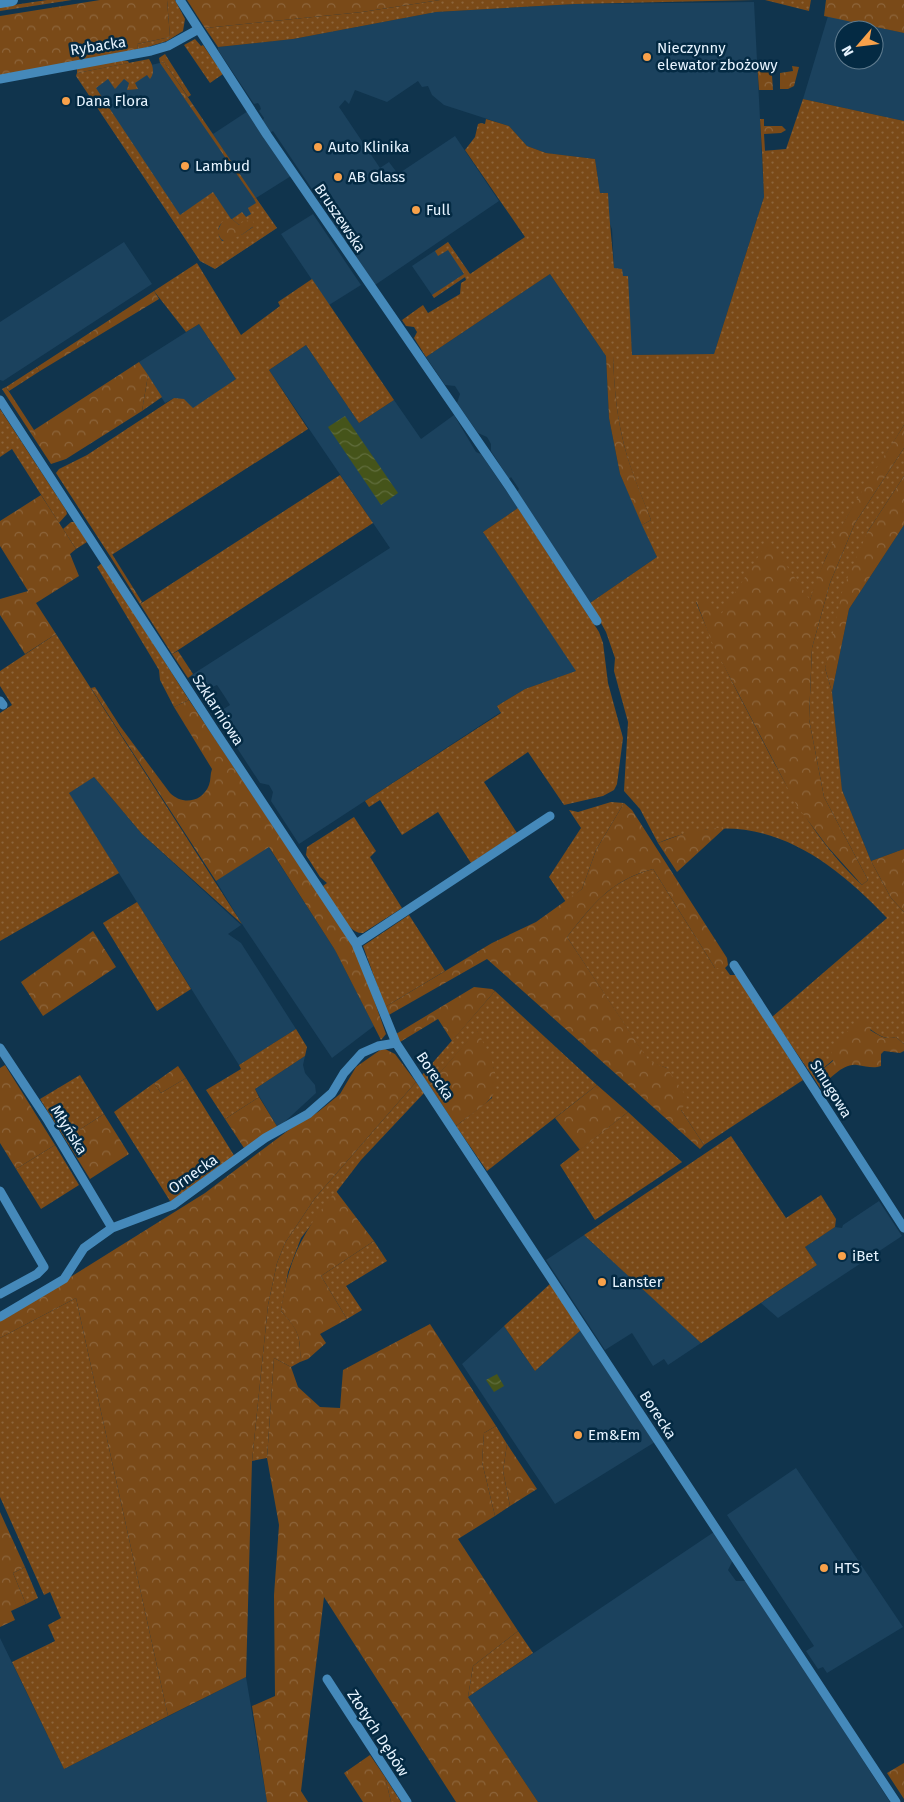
<svg xmlns="http://www.w3.org/2000/svg" width="904" height="1802" font-family="'Fira Sans',sans-serif">
  <defs>
    <pattern id="grass-dots" width="8" height="8" patternUnits="userSpaceOnUse" patternTransform="scale(1.25)"><rect width="8" height="8" fill="#7a4a18"/><path d="M2 2h.1M6 6h.1" fill="none" stroke="#8d653b" stroke-width="1.8" stroke-linecap="round"/></pattern>
    <pattern id="forest-crowns" width="20" height="18" patternUnits="userSpaceOnUse" patternTransform="scale(1.25)"><rect width="20" height="18" fill="#7a4a18"/><path d="M2 6a3 3 0 1 1 6 0M12 15a3 3 0 1 1 6 0" fill="none" stroke="#8d653b"/></pattern>
    <pattern id="water-waves" width="16" height="10" patternUnits="userSpaceOnUse" patternTransform="scale(1.25)"><rect width="16" height="10" fill="#45541a"/><path d="M0 5q4-4 8 0t8 0" fill="none" stroke="#606d3c"/></pattern>
  </defs>
  <rect width="100%" height="100%" fill="#10344d"/>
  <path fill="#1b425e" fill-rule="evenodd" d="M754,2L764,197L714,354L632,355L627,276H623L614,269L612,229L608,220V193H600L595,159L546,153L527,146L509,126L444,105L432,95L428,86L422,87L418,81L387,102L355,90L349,104L345,100L339,107L380,168L389,162L398,174L455,136L499,201L375,285L355,256L364,250L360,244L357,239L349,242L342,240L329,221L332,219L273,131L270,133L262,122L264,118L259,111L261,109L260,106L258,103L254,104L218,50V47L293,39L436,12L575,4Z
    M828,16L904,33V121L803,99ZM844,30H874V60H844Z
    M136,62L142,67L164,62L213,134L248,111L291,176L256,198L277,228L215,269L200,261L76,76L77,73Z
    M313,214L361,285L329,305L281,234Z
    M124,242L152,284L3,381L0,380V322Z
    M448,242L470,274L434,298L412,266Z
    M550,274L606,356L609,418L620,474L657,557L590,603L517,492L519,489L511,477L509,479L491,451V444L487,437L478,433L457,403L460,394L455,386L445,385L426,357Z
    M199,324L236,379L193,409L174,398L165,403L139,362Z
    M306,345L359,423L394,400L421,439L454,415L476,452L481,454L518,508L483,532L577,671L525,689L497,706L501,712L299,844L271,801L273,792L269,785L260,783L218,719L219,712L230,705L225,697L217,685L203,691L200,686L197,687L190,676L390,548L269,370Z
    M904,525V849L871,861L842,790L832,692L849,609Z
    M94,777L142,834L241,925L228,934L241,943L296,1029L239,1065L68,792Z
    M268,846L335,950L374,1026L332,1058L242,924L216,881Z
    M305,1056L303,1065L305,1073L315,1085L316,1093L278,1128L255,1089Z
    M879,1201L902,1236L778,1318L761,1303L817,1265L805,1247L835,1227L842,1228L843,1225Z
    M584,1235L653,1298L701,1343L668,1365L664,1359L653,1366L632,1333L605,1350L546,1260Z
    M504,1326L535,1371L581,1330L655,1442L555,1504L462,1364Z
    M796,1468L903,1627L827,1673L823,1667L818,1669L806,1651L814,1646L727,1515Z
    M714,1532L733,1560L728,1570L736,1581H747L890,1802H538L468,1697Z
    M0,1638L64,1769L246,1677L267,1802H0Z"/>
  <path fill="url(#grass-dots)" d="M47,0H72L0,11V7Z
    M167,0H175L185,19L183,31L167,41L138,50L137,44L170,37Z
    M440,0H754L575,4L436,12L293,39L218,47L205,28L362,12Z
    M765,0H811L809,11Z
    M195,39L201,46L203,45L223,74L210,83L184,45Z
    M165,54L191,95L188,97L164,62L160,63L159,58Z
    M149,59C153,65 155,73 150,79L147,75L135,83L138,89L127,90L129,83L124,79L115,89L108,79L96,88L180,215L213,192L231,219C219,221 214,231 222,241L243,234L253,227L248,222L239,225L232,219L242,212L246,217L251,214L248,208L256,203L254,199L256,198L277,228L215,269L200,261L76,76L77,73Z
    M803,99L904,121V425L847,517L826,557L810,600L720,617L696,602C712,643 732,682 753,722C783,781 813,839 862,885L868,880L824,797L809,719L812,648L830,583L855,523L904,448V476L868,531L825,668L832,692L842,790L871,861L891,898L904,912V1044L896,1037C885,1040 880,1036 870,1029L874,1025L813,1077L772,1017L887,918C824,851 751,803 658,843L640,809L624,791L628,722L614,671L615,658L606,632L590,603L657,557L642,525L651,520C640,492 628,465 622,436C616,410 614,383 613,356H606L550,274L426,357L414,338L417,332L414,327L406,326L402,320L423,305L428,313L460,294L461,283L466,280L465,277L434,298L432,295L464,274L448,250L438,256L435,251L448,242L470,274L525,237L465,150L475,137L478,124L481,123L485,124L486,119L509,126L527,146L546,153L595,159L600,193H608C609,219 612,242 614,268L622,269L623,276H628L632,355L714,354L764,197L762,151L786,149Z
    M197,263L241,335L280,306L278,302L312,279L394,400L359,423L306,345L269,370L308,429L110,556L56,473L59,469L87,455L174,398L184,399L193,408L236,379L199,324L186,332L154,291Z
    M37,367L40,371L9,391L6,387Z
    M148,375L162,397L142,411Z
    M0,409L66,510L67,514L59,523L12,449L0,457Z
    M340,475L373,523L172,654L140,604Z
    M518,508L599,632L603,643L608,683L623,738L617,784L614,790L603,796L564,805L528,752L484,782L517,833L471,863L438,812L402,835L380,800L369,807L365,801L501,713L497,706L525,689L576,671L483,532Z
    M71,522H75L87,542L76,549L63,529Z
    M102,563L189,700L174,707L160,680L159,670L97,567Z
    M56,634L242,924L142,834L94,777L69,793L119,873L0,941V713L12,705L0,686V671Z
    M611,802L624,803L596,850L582,889L566,902L549,877L581,828L569,810L578,812Z
    M354,817L376,851L370,857L402,908L363,933C347,935 331,899 323,886L327,883L320,877L306,855L307,847Z
    M653,869L715,968H725L730,975H736L803,1080L704,1145L681,1110L667,1068L649,1062L567,937C594,903 610,881 653,869Z
    M137,902L191,989L157,1011L103,923Z
    M409,915L445,971L385,1007L363,946Z
    M495,991L597,1085L487,1171L456,1126L492,1098L494,1069L477,1031L429,1085L422,1075Z
    M296,1029L307,1047L305,1056L255,1089L259,1097L225,1119L206,1090L241,1069L239,1065Z
    M80,1075L104,1114L65,1139L40,1099Z
    M186,1078L235,1157L174,1202L170,1201L114,1112L154,1083L161,1093Z
    M416,1082L424,1093L361,1160L301,1238L288,1272L281,1311C298,1329 301,1336 300,1362L291,1367L274,1358L267,1458L252,1461L268,1305L277,1263L285,1243L315,1198Z
    M628,1112L682,1162L595,1220L560,1165Z
    M731,1136L786,1218L821,1195L836,1219L835,1227L805,1247L817,1265L701,1343L584,1235Z
    M55,1145L79,1185L41,1209L16,1169Z
    M374,1241L387,1261L346,1286L362,1310L347,1319L321,1276Z
    M550,1284L581,1330L535,1371L504,1326Z
    M76,1298L168,1716L64,1769L12,1662L55,1641L48,1625L61,1618L50,1592L44,1595L0,1497V1338Z
    M496,1426L507,1444L503,1471L510,1506L495,1516L482,1462L484,1433Z
    M25,1567L38,1598L26,1604L13,1573Z
    M518,1631L533,1653L468,1697L473,1666Z
    M385,1777L401,1802H391Z"/>
  <path fill="url(#forest-crowns)" d="M100,0H167L170,37L137,44L138,50L0,76V16Z
    M187,0H440L362,12L205,28Z
    M826,0H904V33L824,16Z
    M115,60L128,61L129,63L77,73V69Z
    M771,61L773,90H759L757,62Z
    M164,62L256,198L254,199L160,63Z
    M792,66L799,67L794,86L788,89H780V73L793,71Z
    M760,119H764V126H782L786,130L781,133L764,134L765,151H762Z
    M227,219H232L239,225L244,221L252,220L255,225L243,234L226,242L221,239L217,232L222,222Z
    M154,291L159,299L40,371L37,367Z
    M613,355C614,383 616,409 622,436C628,465 641,493 651,520L642,525L620,474L609,418L606,356Z
    M139,362L148,375L142,411L66,459L51,464L2,389L6,387L34,430Z
    M904,425V448L855,523L830,583L812,648L809,719L824,797L868,880L862,885L827,846L797,806L713,645L696,601L705,597L720,616L769,540L810,600C829,536 869,481 904,425Z
    M904,476V525L849,609L832,692L825,668L843,588L868,531Z
    M41,495L76,549L70,554L79,576L36,603L56,634L25,654L0,615V599L28,591L0,546V521Z
    M112,554L142,602L140,604L110,556Z
    M178,651L193,674L188,678L172,654Z
    M95,687L120,726L170,793C182,805 202,803 209,785C211,780 210,774 212,769L174,707L189,700L349,940L361,963L386,1034L381,1040L335,950L269,847L216,881L91,688Z
    M624,803L632,810L727,958L728,965L725,968H715L653,869C611,880 593,904 567,937L649,1061L667,1068L688,1099L681,1110L704,1145L700,1149L487,959L387,1016L385,1007L492,943L536,922L582,889L596,850Z
    M726,827L677,872L658,843L691,831Z
    M904,849V912L891,898L871,861Z
    M93,931L116,967L43,1016L21,982Z
    M474,987L492,989L495,991L452,1041L438,1019L400,1042L396,1034Z
    M864,1019L874,1025L870,1030C880,1036 885,1040 896,1037L904,1044V1051L900,1053L884,1051L881,1054V1066C873,1069 866,1066 857,1065C843,1063 830,1079 820,1088L813,1077L833,1061L831,1050L841,1036Z
    M477,1030C485,1047 507,1082 490,1099C480,1109 467,1117 456,1126L429,1085Z
    M383,1048L395,1054L416,1082L315,1198L285,1243L277,1263L268,1305L252,1461L246,1677L168,1716L76,1298L0,1338V1321L205,1193L290,1129L318,1112L340,1094L356,1067Z
    M5,1065L55,1145L16,1169L0,1143V1068Z
    M178,1066L186,1078L161,1093L154,1083Z
    M597,1085L628,1112L580,1150L555,1118Z
    M259,1097L278,1128L244,1148L225,1119Z
    M104,1114L129,1154L90,1179L65,1139Z
    M336,1191L374,1241L321,1276L347,1319L320,1334L326,1343L308,1359L300,1362C301,1336 298,1330 281,1311C288,1259 303,1231 336,1191Z
    M430,1324L496,1426L484,1433L482,1462L495,1516L458,1539L518,1631L473,1666L468,1697L538,1802H456L324,1597L301,1791L308,1802H267L252,1706L275,1696L274,1595L279,1525L267,1458L274,1358L291,1367L298,1387L320,1407L340,1408L343,1370Z
    M507,1444L537,1489L510,1506L503,1471Z
    M0,1512L25,1567L13,1573L26,1604L11,1611L15,1620L0,1627Z
    M370,1755L385,1777L391,1802H363L344,1773Z
    M904,1763V1799L887,1773Z"/>
  <path fill="url(#water-waves)" d="M345,416L398,493L381,505L328,427Z
    M497,1374L504,1386L494,1392L486,1380Z"/>
  <g fill="none" stroke-linecap="round" stroke-linejoin="round">
    <path stroke="#4589ba" stroke-width="9" d="M180,0L267,135L510,488L597,621
      M0,79L151,51L168,46L197,30
      M0,400L215,731L356,944L396,1043L896,1802
      M0,701L3,705
      M356,944L550,816
      M734,965L904,1228
      M0,1048L47,1119L112,1228
      M0,1191L44,1267L37,1274L0,1294
      M0,1317L64,1279L84,1248L112,1228L173,1205L265,1138L308,1114L332,1093L344,1073L362,1053L378,1046L396,1043
      M327,1679L407,1802"/>
    <path stroke="#4289bc" stroke-width="12" d="M0,2L12,0"/>
  </g>
  <g fill="#f8a14a" stroke="#042a43" stroke-width="2">
    <circle cx="647" cy="57" r="5"/>
    <circle cx="66" cy="101" r="5"/>
    <circle cx="318" cy="147" r="5"/>
    <circle cx="185" cy="166" r="5"/>
    <circle cx="338" cy="177" r="5"/>
    <circle cx="416" cy="210" r="5"/>
    <circle cx="842" cy="1256" r="5"/>
    <circle cx="602" cy="1282" r="5"/>
    <circle cx="578" cy="1435" r="5"/>
    <circle cx="824" cy="1568" r="5"/>
  </g>
  <g text-anchor="middle" stroke-width="5" stroke-linejoin="round" paint-order="stroke">
    <g font-size="15" fill="#e7f4ff" stroke="#042a43">
      <text transform="translate(98 46) rotate(-9)" y="5">Rybacka</text>
      <text transform="translate(340 218) rotate(56)" y="5">Bruszewska</text>
      <text transform="translate(218 710) rotate(57)" y="5">Szklarniowa</text>
      <text transform="translate(435 1076) rotate(56)" y="5">Borecka</text>
      <text transform="translate(831 1089) rotate(58)" y="5">Smugowa</text>
      <text transform="translate(69 1130) rotate(58)" y="5">Młyńska</text>
      <text transform="translate(193 1174) rotate(-35)" y="5">Ornecka</text>
      <text transform="translate(658 1415) rotate(57)" y="5">Borecka</text>
      <text transform="translate(378 1733) rotate(57)" y="5">Złotych Dębów</text>
    </g>
    <g font-size="15" fill="#e7f4ff" stroke="#042a43" text-anchor="start">
      <text x="657" y="53">Nieczynny<tspan x="657" dy="17">elewator zbożowy</tspan></text>
      <text x="76" y="106">Dana Flora</text>
      <text x="328" y="152">Auto Klinika</text>
      <text x="195" y="171">Lambud</text>
      <text x="348" y="182">AB Glass</text>
      <text x="426" y="215">Full</text>
      <text x="852" y="1261">iBet</text>
      <text x="612" y="1287">Lanster</text>
      <text x="588" y="1440">Em&amp;Em</text>
      <text x="834" y="1573">HTS</text>
    </g>
  </g>
  <g transform="translate(859 45) rotate(242)"><circle r="24" fill="#042a43" stroke="#5f7b8e"/>
  <path d="M0-4L9 19L0 12L-9 19Z" fill="#f8a14a"/>
  <text y="-8" font-size="14" font-weight="bold" text-anchor="middle" fill="#e7f4ff">N</text>
  </g>
</svg>
